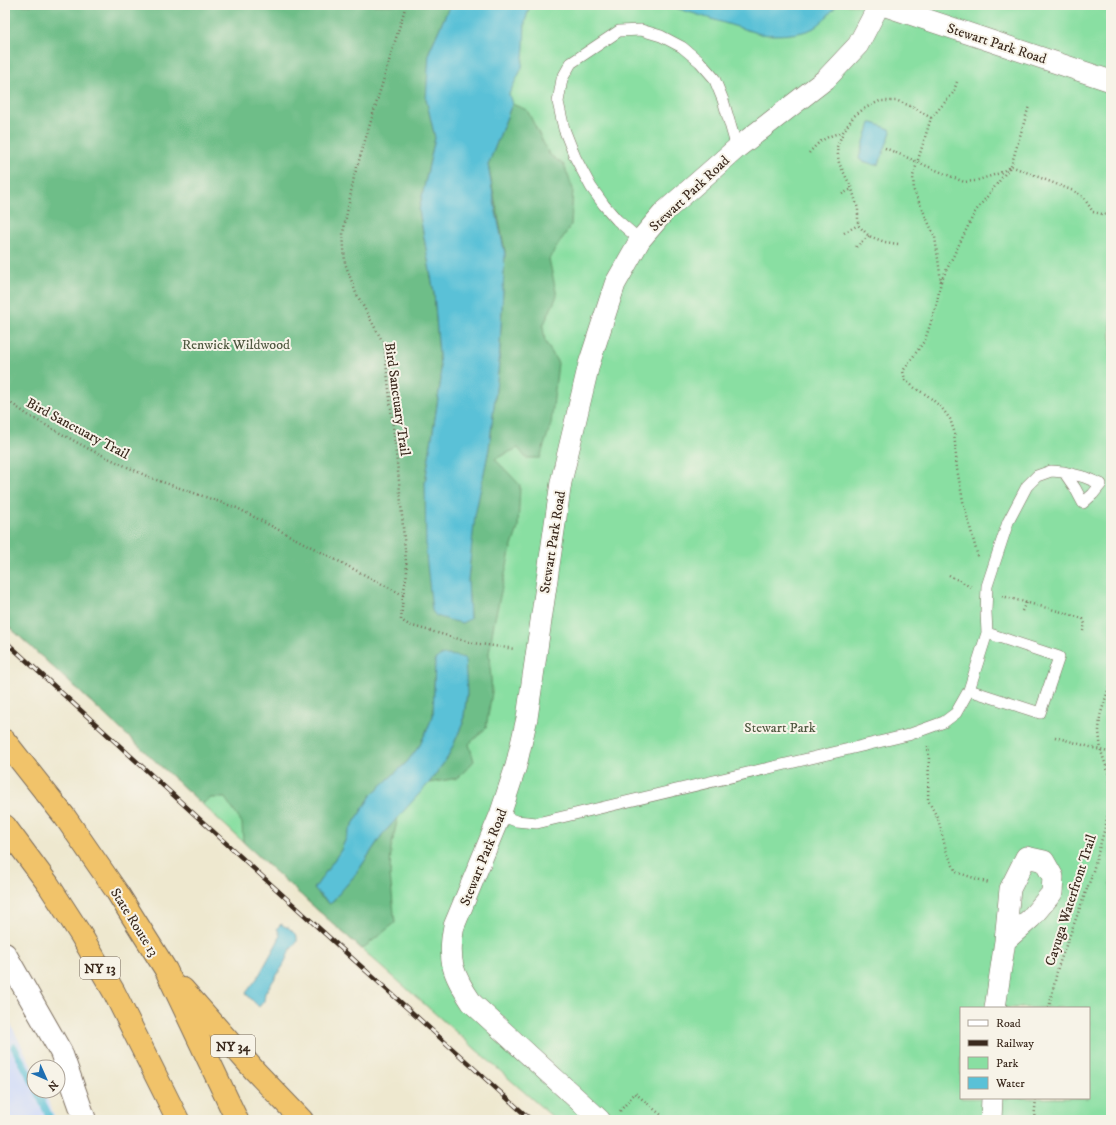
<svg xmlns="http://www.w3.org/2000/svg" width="1116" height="1125" font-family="'IM FELL DW Pica',serif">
  <rect width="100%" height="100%" fill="#f7f3e8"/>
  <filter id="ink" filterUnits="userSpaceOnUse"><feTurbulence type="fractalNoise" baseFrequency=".025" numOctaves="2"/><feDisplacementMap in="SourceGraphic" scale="8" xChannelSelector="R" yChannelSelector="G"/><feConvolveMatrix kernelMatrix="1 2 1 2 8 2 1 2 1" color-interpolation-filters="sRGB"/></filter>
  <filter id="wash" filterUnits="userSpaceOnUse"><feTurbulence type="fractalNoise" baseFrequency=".012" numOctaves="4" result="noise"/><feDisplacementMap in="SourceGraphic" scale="16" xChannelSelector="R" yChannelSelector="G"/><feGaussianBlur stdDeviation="0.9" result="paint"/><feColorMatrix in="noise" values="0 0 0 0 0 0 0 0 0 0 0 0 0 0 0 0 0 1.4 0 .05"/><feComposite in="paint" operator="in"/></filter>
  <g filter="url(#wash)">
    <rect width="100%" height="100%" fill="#eee8cf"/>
    <path fill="#cfdafa" d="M5,1013L34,1070V1091H44L56,1120H5Z"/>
    <path fill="#89dfa2" stroke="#628460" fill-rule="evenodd" d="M5,5H1111V1120H556L313,906L5,623ZM961,1008H1089V1098H961Z"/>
    <path fill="#6ebe88" stroke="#547453" d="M5,5H450L429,52L427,102L435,138L419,210L434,293L441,379L425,483L470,619L468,580L474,519L489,449L499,363L505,251L488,165L512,104L527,110L549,154L564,165L573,189L571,225L549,259L557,296L543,326L545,341L558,363L551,424L540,458H526L518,448L495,459L520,485L518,528L510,552L494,623L489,653L492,692L486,728L469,744L474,761L458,778L429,783L448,757L463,723L467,695L435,660L433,716L420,745L407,762L372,794L350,829L341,850L314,889L321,897L330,904L356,874L382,835L398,817L391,848L390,875L395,923L362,949L313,906L243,842L242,823L225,798H211L202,804L5,623Z"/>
    <path fill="#5ac1d7" stroke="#4a767a" d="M450,5H530L525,22L524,48L522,68L509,94L512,104L488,165L496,212L505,254L499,363L489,449L475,516L468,580L470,619L462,623L449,620L436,616L432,611L426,555L425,483L441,379L434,293L419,210L435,138L426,99L429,52Z
      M666,5H837C830,13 823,22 814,28C801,35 775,36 760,34Z
      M870,123H873L890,129L891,132L879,164L875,165L860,160L859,158Z
      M441,655H450L465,658L467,693L463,723L448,757L429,783L382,835L356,874L330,904L314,889L341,850L350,829L372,794L407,762L420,745L433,716L435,660Z
      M281,924L284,926L289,928L297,936V942L290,950L283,966L265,993L264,1001L259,1007L249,997L246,993L258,977L278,941L280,935L277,928Z"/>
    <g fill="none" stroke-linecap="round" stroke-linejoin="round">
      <path stroke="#5ac1d7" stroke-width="7" d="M14,1047L34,1084
        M37,1091L51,1120"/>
    </g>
  </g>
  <g filter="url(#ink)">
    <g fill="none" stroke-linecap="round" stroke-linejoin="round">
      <defs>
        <path id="service" d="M640,240L617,220L604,205L591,187L575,157L564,129L558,102L562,79L571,63L619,31L641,30L661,36L682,47L700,62L714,78L723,100L737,148
          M969,690L1040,713L1059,657L987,633
          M500,815L516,821L537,823L908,735L944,722L956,713L969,690L987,633L986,612L987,586L1008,522L1027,486L1037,476L1051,471L1064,472L1075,488L1083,503L1093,494L1101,484L1084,477L1064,472"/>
        <path id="minor" d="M883,5L1111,81
          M995,1008L1005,941L1010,889L1026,857L1044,861L1053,877L1052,893L1031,918L1005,941
          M600,1120L472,1003C453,975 447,961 454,926L500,815L516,766L527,718L561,482L589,364L615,284L640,240L664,212L737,148L826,79L858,45L879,5
          M991,1120L992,1098"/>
        <path id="tertiary" d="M5,954L61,1052L85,1120"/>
        <path id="motorway" d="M5,741L65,817L117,892L166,970L237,1120
          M5,826L48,884L81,935L114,992L178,1120
          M183,989L255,1071L302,1120"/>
      </defs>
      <use href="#service" stroke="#7a6c5c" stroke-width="12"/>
      <use href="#minor" stroke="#7a6c5c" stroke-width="22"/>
      <use href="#tertiary" stroke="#7a6c5c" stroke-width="24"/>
      <use href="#motorway" stroke="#7a6c5c" stroke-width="24"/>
      <path stroke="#7a6c5c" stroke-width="2.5" stroke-dasharray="1 3" stroke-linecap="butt" d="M957,82L953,93L931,118L913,176L914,191L935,237L941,281L936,307L925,340L903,371L905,380L916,389L927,395L941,407L950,419L954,431L957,469L963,501L978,557
        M885,148L964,182L975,181L1000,173L1011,166L1029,106
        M809,153C820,140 826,137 842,132
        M842,194L852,189
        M844,233L858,225
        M898,244L885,242L869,236L858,225V209L852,189L839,163L837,147L843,132L854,116L865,108L880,101H898L915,108L931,118
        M856,247L869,236
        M941,281L975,212L1011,166L1076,192L1084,198L1093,212L1111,216
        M5,399L31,417L89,449L151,478L237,508L403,595L407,573L399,481L384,344L356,293L345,263L343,233L354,177L406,5
        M949,575L971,587
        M403,595L401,620L409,625L473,643L515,649
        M1002,596L1062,612L1083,619L1085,624L1083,631
        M1022,611L1026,602
        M1055,737L1111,753
        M928,746L929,756L928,800L938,819L946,850L956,872L989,883
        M1049,1008L1058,967L1091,878L1106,824L1111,796L1109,775L1101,751L1099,731L1100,716L1111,681
        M620,1111L635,1093L667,1120
        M1034,1120L1036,1098"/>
      <use href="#service" stroke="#fff" stroke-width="11"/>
      <use href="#minor" stroke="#fff" stroke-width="21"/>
      <use href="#tertiary" stroke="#fff" stroke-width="22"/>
      <use href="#motorway" stroke="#f1c36a" stroke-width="22"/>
      <defs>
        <path id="rail" d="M5,641L322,931L531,1120"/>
      </defs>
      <use href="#rail" stroke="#3b2a1e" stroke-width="4.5"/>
      <use href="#rail" stroke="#f7f3e8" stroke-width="3" stroke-dasharray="9" stroke-linecap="butt"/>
    </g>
  </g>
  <g text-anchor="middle" stroke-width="4" stroke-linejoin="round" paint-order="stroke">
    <g fill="#f7f3e8" stroke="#73665b" stroke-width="1">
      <rect x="80" y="957" width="40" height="22" rx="3"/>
      <rect x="211" y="1035" width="44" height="22" rx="3"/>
    </g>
    <g font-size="13" font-weight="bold" fill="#3b2a1e">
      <text x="100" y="973">NY 13</text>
      <text x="233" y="1051">NY 34</text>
    </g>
    <g font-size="14" fill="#3b2a1e" stroke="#f7f3e8">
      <text transform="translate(997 43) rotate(18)" y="5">Stewart Park Road</text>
      <text transform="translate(689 193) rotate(-43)" y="5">Stewart Park Road</text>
      <text transform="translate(398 399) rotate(82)" y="5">Bird Sanctuary Trail</text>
      <text transform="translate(78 428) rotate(28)" y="5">Bird Sanctuary Trail</text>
      <text transform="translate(552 542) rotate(-81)" y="5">Stewart Park Road</text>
      <text transform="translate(483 857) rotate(-68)" y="5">Stewart Park Road</text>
      <text transform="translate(1070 900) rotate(-72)" y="5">Cayuga Waterfront Trail</text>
      <text transform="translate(135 922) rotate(58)" y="5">State Route 13</text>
    </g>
    <g font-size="14" fill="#4e573f" stroke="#f7f3e8">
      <text x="236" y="349">Renwick Wildwood</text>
      <text x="780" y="732">Stewart Park</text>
    </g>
  </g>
  <rect width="1116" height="1125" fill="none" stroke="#f7f3e8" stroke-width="20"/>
  <rect x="960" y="1007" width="130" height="92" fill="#f7f3e8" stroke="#aca397"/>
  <rect x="968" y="1020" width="20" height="6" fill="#ffffff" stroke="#aca397"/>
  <text x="996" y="1027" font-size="12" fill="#3b2a1e">Road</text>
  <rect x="968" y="1040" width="20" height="6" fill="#3b2a1e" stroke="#aca397"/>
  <text x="996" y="1047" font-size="12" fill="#3b2a1e">Railway</text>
  <rect x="968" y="1057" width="20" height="12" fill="#89dfa2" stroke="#aca397"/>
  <text x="996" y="1067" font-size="12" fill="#3b2a1e">Park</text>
  <rect x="968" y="1077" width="20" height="12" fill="#5ac1d7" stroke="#aca397"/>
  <text x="996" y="1087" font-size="12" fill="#3b2a1e">Water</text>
  <g transform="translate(46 1079) rotate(135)"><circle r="19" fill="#f7f3e8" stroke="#aca397"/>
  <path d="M0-3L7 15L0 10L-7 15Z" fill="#1f6fb2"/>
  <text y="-6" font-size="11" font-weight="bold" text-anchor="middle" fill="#3b2a1e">N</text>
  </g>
</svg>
